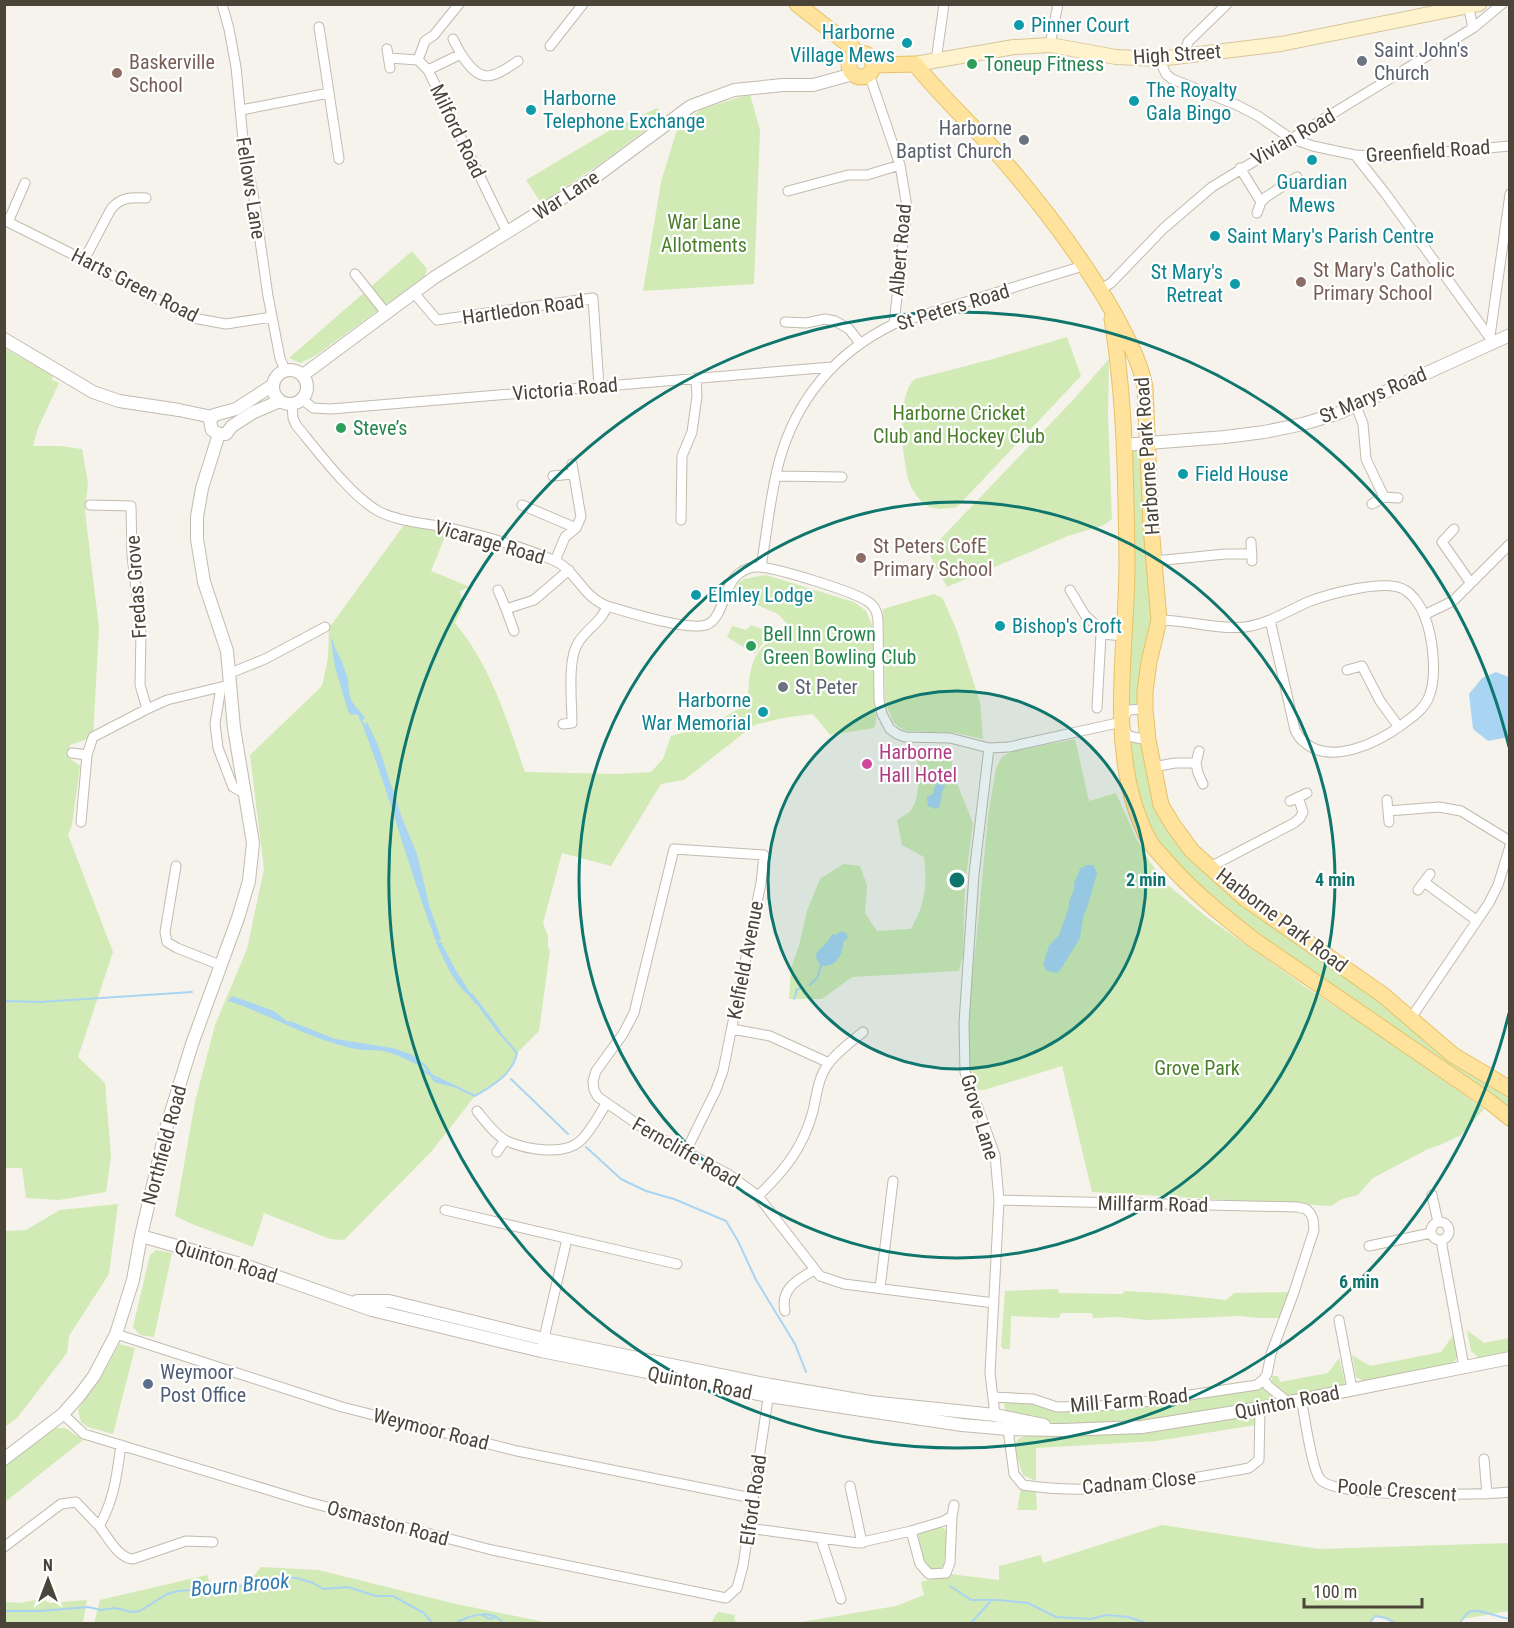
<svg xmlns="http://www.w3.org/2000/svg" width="1514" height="1628" font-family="'Roboto Condensed',sans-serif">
  <rect width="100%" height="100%" fill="#f6f3ec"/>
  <path fill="#d2eab5" d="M750,94L760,130L754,284L643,291L661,182L678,126L702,109Z
    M657,108L664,116L600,164L541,203L526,180L612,129Z
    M412,251L427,269L425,276L315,356L300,363L289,358Z
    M1067,337L1081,376L957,507C945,509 931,511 922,502C916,496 909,485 908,478C902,455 896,395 915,379L993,359Z
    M4,348L53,376L52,380L59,383L38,428L33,446H61L82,449L88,483L85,511L99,628L93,737L70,745L68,757L80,766L72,825L68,835L113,952L78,1057L105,1083L111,1156L106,1192L59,1200L26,1198L22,1168H5Z
    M1109,359L1108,416L1112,519L1104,525L1068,536L947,587L928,552L1074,399Z
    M1129,451H1144L1155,589L1142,701L1136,705L1129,704L1125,699Z
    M404,525L447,532L431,571L470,587L460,591L463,606L455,623C491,666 507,720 525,772L618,774L651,772L663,759L671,736L713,724L748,703C749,659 753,651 789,626L778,614L733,595L738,583L744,579L766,575L854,602L866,611L872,625L876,722L874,728L830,735L813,714L783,718L754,725L684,780L661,784L611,866L562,853L543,923L548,936V948L550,950L539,1031L517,1053L507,1075L475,1096L431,1152L344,1240L330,1239L264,1213L253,1247L192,1224L175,1216L195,1102L215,1025L247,949L264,869L250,755L322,686L328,658L329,628Z
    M934,594L942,598L944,601L957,631L980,702L983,739L956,733L907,731L900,728L894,723L885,702L883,609Z
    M751,625L771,632L755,654L727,637L732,626L746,630Z
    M1075,739L1089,801L1116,793L1136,838L1150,862L1169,886L1208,918L1307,988L1409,1055L1484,1109L1461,1135L1440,1145L1428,1149L1373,1178L1358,1195L1342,1199L1331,1206L1092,1192L1062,1066L984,1090H977L969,1073L970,988L976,944L988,816L996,768L1002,757L1010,752Z
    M1128,741L1145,743L1157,805L1193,857L1509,1092V1113L1396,1031L1389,1024L1224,909L1189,878L1155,838L1134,786Z
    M934,745L950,749L954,776L973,823L965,885L963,955L959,971L852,977L822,999H789L791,968L799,946L807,911L820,879L843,864L860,866L867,885L865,913L877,931L911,929C926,902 927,887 924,857L902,845L897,820C901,817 906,815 909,812C921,801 919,770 917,755Z
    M118,1204L109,1274L69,1336L67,1353L17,1418L5,1427V1231L26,1230L60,1210Z
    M156,1250L172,1253L154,1337L140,1335L133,1327L150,1255Z
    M1058,1289L1059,1293L1122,1294L1125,1291L1162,1293L1226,1300L1234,1293L1294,1292L1285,1318H1260L1239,1316L1147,1320L1118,1317L1093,1318L1092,1313H1061L1059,1318L1011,1316L1010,1349H1003L1001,1346L1005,1291Z
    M1467,1330L1484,1343L1509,1338V1353L1480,1359L1471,1351Z
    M1454,1334L1458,1357L1451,1365L1365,1382L1356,1377L1352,1355L1370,1366L1441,1352Z
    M119,1344L135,1348L113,1434L88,1427L81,1422L78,1409L101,1378Z
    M1339,1358L1345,1382L1341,1388L1288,1397L1272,1382V1376H1278L1280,1382L1328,1373Z
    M1262,1387L1276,1395L1277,1400C1204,1413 1128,1432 1054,1423C1037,1421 1021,1415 1005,1411L1004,1403H1160Z
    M1248,1415H1256V1425L1156,1441L1036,1448V1481L1023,1475L1014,1448L1018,1439L1026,1436Z
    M56,1428H65L83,1440L5,1502V1466Z
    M1021,1488L1036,1491L1037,1510H1017Z
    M1162,1525L1319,1549L1509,1543V1611L1463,1619L1459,1623H1396L1375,1616L1369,1624L1000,1622L998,1624H790L896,1606L924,1595L921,1582L950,1574L999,1580V1566L1041,1555L1043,1563Z
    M940,1526L945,1529L947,1534L944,1566L933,1572L924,1563L918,1535L921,1531Z
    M261,1567L318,1570L456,1604L549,1623H94L100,1600L207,1575L211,1585H246Z
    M42,1599L50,1603L87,1600L83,1623H5V1602L20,1603Z
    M718,1612L735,1615L734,1620L740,1623H711Z"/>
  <path fill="#a9d4f2" d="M332,647H335C340,658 345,668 348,679C349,686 348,692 351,699C354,707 361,711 365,718L363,720L356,714L351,715L348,711L335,667Z
    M1496,672L1509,677V737L1488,741L1473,729L1469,694L1482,678Z
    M367,722L378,745L402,818L417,854L430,908L441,939L438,941L441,942L455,969L471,994H473L501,1031L498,1033L470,995H468C452,980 445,962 436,942L438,941H436C409,871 391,798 364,729Z
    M939,783L945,786L942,792L940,806L936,809L928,806L927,797L933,794L935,786Z
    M1085,865H1093L1097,873L1088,905L1083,917L1080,938L1061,969L1057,973L1047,971L1043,964L1049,946L1059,935L1069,907V901L1074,890V883L1081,867L1084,868Z
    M840,931L846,933L848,938L843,942C843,956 836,967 821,966C810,952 820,951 827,942C830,939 830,936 833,934L837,935Z
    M232,996L274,1011L288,1022L290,1021L335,1039L392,1048L411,1054L426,1065L435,1079L451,1083L453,1087L434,1082L423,1065L421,1066C408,1061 398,1054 383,1051C374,1049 365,1051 356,1049C346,1047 333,1043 321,1039C289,1028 261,1011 228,1001Z"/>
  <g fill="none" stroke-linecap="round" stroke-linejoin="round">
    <path stroke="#a9d4f2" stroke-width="2" d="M332,640L334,650
      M360,718L366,729
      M810,985L817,978L821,966
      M468,993L476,1003
      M794,999L796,994V990L802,987
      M4,1001L40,1002L192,992
      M417,1063L425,1072L475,1096C493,1085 512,1075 517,1053L498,1031
      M511,1079L568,1134
      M586,1147L621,1179L646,1191L674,1199L726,1221L738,1241L756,1280L795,1344L806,1372
      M950,1586L971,1600H999L1028,1603L1056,1617L1091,1619L1106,1615L1128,1617L1149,1624
      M4,1611H40L88,1607L101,1610L115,1608L132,1612L140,1611L167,1594L178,1591L249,1585L272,1578H297L313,1583L323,1589L348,1587L376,1596H393L424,1613L433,1624
      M482,1615L489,1619L495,1617
      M453,1624C468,1616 492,1607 504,1624
      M970,1624L990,1602
      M1369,1624L1375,1616L1386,1618L1397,1624
      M1459,1624C1462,1620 1466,1614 1469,1612C1476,1607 1500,1618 1510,1619"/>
    <defs>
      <path id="minor" d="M222,4L229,29L236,67L244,150L254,199L268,296L280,358L285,370
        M1468,4L1473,28
        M319,27L339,159
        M453,39L461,54
        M1050,45L1058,4
        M550,46L583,4
        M387,49L390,68
        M1184,56L1188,42L1227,4
        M389,58L418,60L428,70L507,232
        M1159,59L1166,74L1172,79L1237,105L1258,116L1290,138L1313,146L1355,155L1387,157L1510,146
        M418,60L425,41L434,35L459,4
        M936,61L944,4
        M428,70L461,54C481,85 491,79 518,61
        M869,74L900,165L907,207L894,324
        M241,110L329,93
        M1355,155L1385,193L1493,342
        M1240,168L1261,202L1257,213
        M788,191L848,175H867L900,165
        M1261,202L1266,197L1297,177
        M4,220L84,260L193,318L226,324L272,317
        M8,222L25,183
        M84,260L111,209C121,197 131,197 146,198
        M355,274L386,313
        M1101,289L1111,283L1164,228L1212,187L1473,28L1502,4
        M414,293L437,320L593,298L599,386
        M785,322L806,323L825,319L835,321L849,329L860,343
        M1490,336L1510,194
        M302,399L313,408L331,409L832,367
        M292,404L293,418L296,425C316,449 351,496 378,511C397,521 423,523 444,527C481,535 518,545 553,560C577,570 581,596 607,606C627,612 687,631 706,625C724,619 723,584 740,573C745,569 751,567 757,567C772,566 859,593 870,603C876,608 877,613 878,619L879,700L882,714L890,729L897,734L905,737L950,738L989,748L1009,747L1122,722
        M1356,406L1363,424L1366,459L1384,497L1372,504
        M553,476L572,474
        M776,476L842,477
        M1384,497L1398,498
        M90,505L131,506L132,555L141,632L140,685L147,709
        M522,505L576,528
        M681,520L682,456L692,432L697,396L696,378
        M1454,529L1442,542L1470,582
        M1251,542L1252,561
        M555,561L565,537L576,528L581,517L572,464
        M1155,561L1225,554H1252
        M761,567C767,532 770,496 779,462C796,399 836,352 894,324L1083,266
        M498,590L506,609L534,600L569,570
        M1070,590L1085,615L1098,627L1101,634L1125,636
        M506,609L514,631
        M1424,615L1453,601L1510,544
        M1159,620C1188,620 1216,630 1245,627C1268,624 1287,611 1308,602C1328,594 1387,578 1405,590C1413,595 1421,606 1424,615C1433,636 1438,678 1428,699C1423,710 1412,717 1403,724C1379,742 1330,767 1303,741C1300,739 1297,734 1295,730L1270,620
        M1347,670L1362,666L1380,701L1399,727
        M228,674L265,659L325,627
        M221,687L215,724L218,748L233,787L244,793
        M1097,708L1101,634
        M1145,709L1128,710L1122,722L1128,736L1148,740
        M563,724L572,723C572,702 567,660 578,643C586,629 602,622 607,606
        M989,748L974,874L964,1023L965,1072L995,1155L999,1200L990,1373L995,1415
        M72,753L87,755
        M1196,763L1199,751
        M1153,767L1175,763H1196L1198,773L1203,784
        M1387,800L1389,822
        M1290,801L1307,793
        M1388,811L1439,807L1461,811L1510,841
        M81,822L87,755L93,737L147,709L167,700L229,685
        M176,866L165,932L167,942L177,948L220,965
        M1210,867L1294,823L1300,818L1303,812L1298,797
        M1424,882L1476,920
        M1418,890L1430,874
        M1411,1018L1489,903L1498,885L1510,846
        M732,1029L770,1036L829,1063
        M477,1111C485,1121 495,1135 507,1141C525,1149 562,1156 579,1142C589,1134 599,1115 606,1104
        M686,1151L716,1090L723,1071L761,883L764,855L674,849L634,1013L623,1034L596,1071L593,1081L594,1090L598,1097L649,1132L728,1174L758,1196L820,1276L844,1284L994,1303
        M497,1152L505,1140
        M1432,1195L1438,1222
        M758,1196C785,1170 803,1148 813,1111C817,1094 818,1077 829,1063C838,1051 852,1041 863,1032
        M445,1210L677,1264
        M1431 1231a9 9 0 1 1 18 0a9 9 0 1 1-18 0Z
        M1441,1240L1464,1367
        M1369,1246L1431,1233
        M880,1288L893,1181
        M785,1311C780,1289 797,1280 814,1270
        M1339,1320L1352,1389
        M116,1334L342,1407L517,1451L752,1498
        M541,1351L567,1239
        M1264,1379L1268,1386L1287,1401
        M993,1397L1033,1399L1057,1407L1097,1406L1136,1403L1257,1385L1264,1379L1267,1374L1271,1354L1294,1292L1314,1230L1313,1219L1310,1213L1306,1209L1297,1207L999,1200
        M1301,1399C1305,1416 1311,1467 1320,1479C1335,1499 1481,1495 1510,1492
        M63,1414L84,1434L308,1502L492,1550L726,1598L737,1588L743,1566L769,1392
        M1008,1429L1014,1474L1023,1485C1098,1497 1176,1481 1249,1468L1259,1460L1260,1408
        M1484,1459L1487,1494
        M850,1486L862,1543
        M952,1516L950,1563L946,1573L929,1574L920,1564L911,1531L944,1521L952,1516L954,1505
        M99,1526C108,1537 118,1558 133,1559L186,1541L213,1542
        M748,1528L858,1543L911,1531
        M821,1539L841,1599
        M4,1547L61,1504L76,1502L99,1526C114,1501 117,1474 121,1445"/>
      <path id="tertiary" d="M4,339L93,392L119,401L179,410L212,417
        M273 387a17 17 0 1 1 34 0a17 17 0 1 1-34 0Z
        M303,375L435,277L591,180L691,106L734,90L783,85H813L846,76L851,72
        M273,385L236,409L214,415L210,421L212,430L219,434H226L232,426L254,412L280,401
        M1123,445L1225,437L1264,432L1303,424L1339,413L1510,335
        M141,1236L244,1265L372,1310L541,1351L769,1396L962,1425L1008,1429L1062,1430L1142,1427L1260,1408L1510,1358
        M357,1301H389L544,1339L770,1385L870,1402L995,1415L1044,1425
        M4,1459L63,1414L79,1396L94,1376L116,1334L133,1280L141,1236L167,1125L192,1044L238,918L249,881L253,843L234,728L227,651L204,582L197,539V517L202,488L219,434"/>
      <path id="secondary" d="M915,64L1014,47L1050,45L1116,57L1159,59L1281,44L1479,4"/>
      <path id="primary" d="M797,4L853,48L856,54
        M849 65a12 12 0 1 1 24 0a12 12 0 1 1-24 0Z
        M873,65L915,64C938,93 965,118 990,145C1035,196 1082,257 1115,315C1127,338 1140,361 1145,387L1151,526L1159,620L1149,662L1145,692V709L1148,740L1161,805L1173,825L1192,851L1243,897L1383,995L1453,1055L1510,1089
        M1112,319C1125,399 1126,482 1127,563C1127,645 1110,727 1135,807C1139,818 1143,830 1149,840C1153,848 1161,855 1166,861C1192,891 1223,916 1254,940L1490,1102L1510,1118"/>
    </defs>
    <use href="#minor" stroke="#c2bbae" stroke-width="11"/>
    <use href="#tertiary" stroke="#c2bbae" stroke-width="14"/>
    <use href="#secondary" stroke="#d6c79b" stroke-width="16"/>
    <use href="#primary" stroke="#e6c16a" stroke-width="17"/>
    <use href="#minor" stroke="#fff" stroke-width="9"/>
    <use href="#tertiary" stroke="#fff" stroke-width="12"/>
    <use href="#secondary" stroke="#fff3cd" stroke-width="14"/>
    <use href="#primary" stroke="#ffe39c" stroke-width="15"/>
  </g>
  <circle cx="957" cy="880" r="189" fill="#0f766e" fill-opacity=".12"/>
  <g fill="none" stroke="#0f766e" stroke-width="3">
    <circle cx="957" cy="880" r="189"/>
    <circle cx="957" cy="880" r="378"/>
    <path d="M1509 1013A568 568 0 1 1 1509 747"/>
  </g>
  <g fill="#0f9aa8" stroke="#fff" stroke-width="2">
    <circle cx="1019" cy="25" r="6"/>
    <circle cx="907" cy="43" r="6"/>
    <circle cx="1134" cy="101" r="6"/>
    <circle cx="531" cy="110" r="6"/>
    <circle cx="1312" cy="160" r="6"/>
    <circle cx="1215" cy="236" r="6"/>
    <circle cx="1235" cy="284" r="6"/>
    <circle cx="1183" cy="474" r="6"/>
    <circle cx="696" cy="595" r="6"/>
    <circle cx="1000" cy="626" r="6"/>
    <circle cx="763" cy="712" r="6"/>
  </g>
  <g fill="#6b7280" stroke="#fff" stroke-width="2">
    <circle cx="1362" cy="61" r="6"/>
    <circle cx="1024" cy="140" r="6"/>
    <circle cx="783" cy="687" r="6"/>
  </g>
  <g fill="#2e9e5b" stroke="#fff" stroke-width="2">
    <circle cx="972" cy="64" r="6"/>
    <circle cx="341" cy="428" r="6"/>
    <circle cx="751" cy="646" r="6"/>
  </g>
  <g fill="#8d6e63" stroke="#fff" stroke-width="2">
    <circle cx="117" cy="73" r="6"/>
    <circle cx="1301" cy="282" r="6"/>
    <circle cx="861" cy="558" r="6"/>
  </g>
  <circle fill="#d1479c" stroke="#fff" stroke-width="2" cx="867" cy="764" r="6"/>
  <circle fill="#5c6f8a" stroke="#fff" stroke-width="2" cx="148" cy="1384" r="6"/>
  <g text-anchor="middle" stroke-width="4.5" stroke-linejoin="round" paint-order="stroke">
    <g font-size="20" fill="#0d838f" stroke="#fff" text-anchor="start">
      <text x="1031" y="32">Pinner Court</text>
      <text x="895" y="39" text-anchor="end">Harborne<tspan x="895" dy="23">Village Mews</tspan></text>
      <text x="1146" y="97">The Royalty<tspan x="1146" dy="23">Gala Bingo</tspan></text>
      <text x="543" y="105">Harborne<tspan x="543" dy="23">Telephone Exchange</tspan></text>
      <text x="1312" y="189" text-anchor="middle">Guardian<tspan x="1312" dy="23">Mews</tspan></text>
      <text x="1227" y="243">Saint Mary's Parish Centre</text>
      <text x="1223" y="279" text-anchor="end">St Mary's<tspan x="1223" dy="23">Retreat</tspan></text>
      <text x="1195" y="481">Field House</text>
      <text x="708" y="602">Elmley Lodge</text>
      <text x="1012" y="633">Bishop's Croft</text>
      <text x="751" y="707" text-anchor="end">Harborne<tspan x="751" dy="23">War Memorial</tspan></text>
    </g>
    <g font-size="20" fill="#5b616d" stroke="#fff" text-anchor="start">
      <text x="1374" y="57">Saint John's<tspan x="1374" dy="23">Church</tspan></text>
      <text x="1012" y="135" text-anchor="end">Harborne<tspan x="1012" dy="23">Baptist Church</tspan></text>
      <text x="795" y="694">St Peter</text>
    </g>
    <g font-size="20" fill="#4b4439" stroke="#fff">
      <text transform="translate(1177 54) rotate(-4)" y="7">High Street</text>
      <text transform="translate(458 131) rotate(64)" y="7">Milford Road</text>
      <text transform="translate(1293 137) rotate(-30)" y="7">Vivian Road</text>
      <text transform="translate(1428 151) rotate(-4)" y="7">Greenfield Road</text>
      <text transform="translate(251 188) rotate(81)" y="7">Fellows Lane</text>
      <text transform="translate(566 195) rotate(-33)" y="7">War Lane</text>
      <text transform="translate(900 250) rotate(-85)" y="7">Albert Road</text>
      <text transform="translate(135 285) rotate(27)" y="7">Harts Green Road</text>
      <text transform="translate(953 307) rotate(-17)" y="7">St Peters Road</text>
      <text transform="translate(523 309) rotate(-8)" y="7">Hartledon Road</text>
      <text transform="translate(565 389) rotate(-5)" y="7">Victoria Road</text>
      <text transform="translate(1373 395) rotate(-23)" y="7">St Marys Road</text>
      <text transform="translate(1147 456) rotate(-94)" y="7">Harborne Park Road</text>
      <text transform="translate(490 542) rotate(16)" y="7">Vicarage Road</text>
      <text transform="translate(136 587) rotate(-94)" y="7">Fredas Grove</text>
      <text transform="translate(1282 920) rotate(37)" y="7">Harborne Park Road</text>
      <text transform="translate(745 960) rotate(-79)" y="7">Kelfield Avenue</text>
      <text transform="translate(980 1117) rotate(73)" y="7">Grove Lane</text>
      <text transform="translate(164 1145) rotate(-75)" y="7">Northfield Road</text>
      <text transform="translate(686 1152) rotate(30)" y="7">Ferncliffe Road</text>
      <text transform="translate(1153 1204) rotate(1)" y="7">Millfarm Road</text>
      <text transform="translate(226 1261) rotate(17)" y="7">Quinton Road</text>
      <text transform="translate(700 1383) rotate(11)" y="7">Quinton Road</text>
      <text transform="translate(1129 1400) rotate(-5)" y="7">Mill Farm Road</text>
      <text transform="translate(1287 1402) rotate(-11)" y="7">Quinton Road</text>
      <text transform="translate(431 1429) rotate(14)" y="7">Weymoor Road</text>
      <text transform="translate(1139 1482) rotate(-5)" y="7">Cadnam Close</text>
      <text transform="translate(1397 1490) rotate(4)" y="7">Poole Crescent</text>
      <text transform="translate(753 1500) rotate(-82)" y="7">Elford Road</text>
      <text transform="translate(388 1523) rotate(15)" y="7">Osmaston Road</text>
    </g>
    <g font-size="20" fill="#785e54" stroke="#fff" text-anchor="start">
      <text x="129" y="69">Baskerville<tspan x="129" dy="23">School</tspan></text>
      <text x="1313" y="277">St Mary's Catholic<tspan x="1313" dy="23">Primary School</tspan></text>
      <text x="873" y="553">St Peters CofE<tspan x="873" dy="23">Primary School</tspan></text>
    </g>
    <g font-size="20" fill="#27864d" stroke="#fff" text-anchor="start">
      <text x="984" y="71">Toneup Fitness</text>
      <text x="353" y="435">Steve’s</text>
      <text x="763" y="641">Bell Inn Crown<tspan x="763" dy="23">Green Bowling Club</tspan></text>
    </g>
    <g font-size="20" fill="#4a7f2a" stroke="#fff">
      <text x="704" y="229">War Lane<tspan x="704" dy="23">Allotments</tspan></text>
      <text x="959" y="420">Harborne Cricket<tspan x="959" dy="23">Club and Hockey Club</tspan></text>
      <text x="1197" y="1075">Grove Park</text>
    </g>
    <g font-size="20" fill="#b23c85" stroke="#fff" text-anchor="start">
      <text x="879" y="759">Harborne<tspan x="879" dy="23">Hall Hotel</tspan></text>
    </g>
    <g font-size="20" fill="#4e5e75" stroke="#fff" text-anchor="start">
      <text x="160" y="1379">Weymoor<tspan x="160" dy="23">Post Office</tspan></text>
    </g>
    <g font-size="21" font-style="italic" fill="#2e7ab2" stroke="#fff">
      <text transform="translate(240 1585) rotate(-5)" y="7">Bourn Brook</text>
    </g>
  </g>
  <circle cx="957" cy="880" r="9" fill="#0f766e" stroke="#fff" stroke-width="3"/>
  <g font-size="18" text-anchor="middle" font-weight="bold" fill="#0f766e" stroke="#fff" stroke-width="4.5" stroke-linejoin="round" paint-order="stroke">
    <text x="1146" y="886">2 min</text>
    <text x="1335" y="886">4 min</text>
    <text x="1359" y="1288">6 min</text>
  </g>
  <rect width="1514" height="1628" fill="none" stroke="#4b4439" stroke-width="12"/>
  <g transform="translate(48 1580)" stroke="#ffffff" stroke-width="4.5" paint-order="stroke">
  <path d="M0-4.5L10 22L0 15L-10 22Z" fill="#4b4439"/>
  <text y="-9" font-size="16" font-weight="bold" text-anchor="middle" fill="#4b4439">N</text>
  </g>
  <path d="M1304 1598v9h118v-9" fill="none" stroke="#4b4439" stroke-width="3"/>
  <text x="1313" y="1598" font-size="18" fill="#4b4439" stroke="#ffffff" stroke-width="4.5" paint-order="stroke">100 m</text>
</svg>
